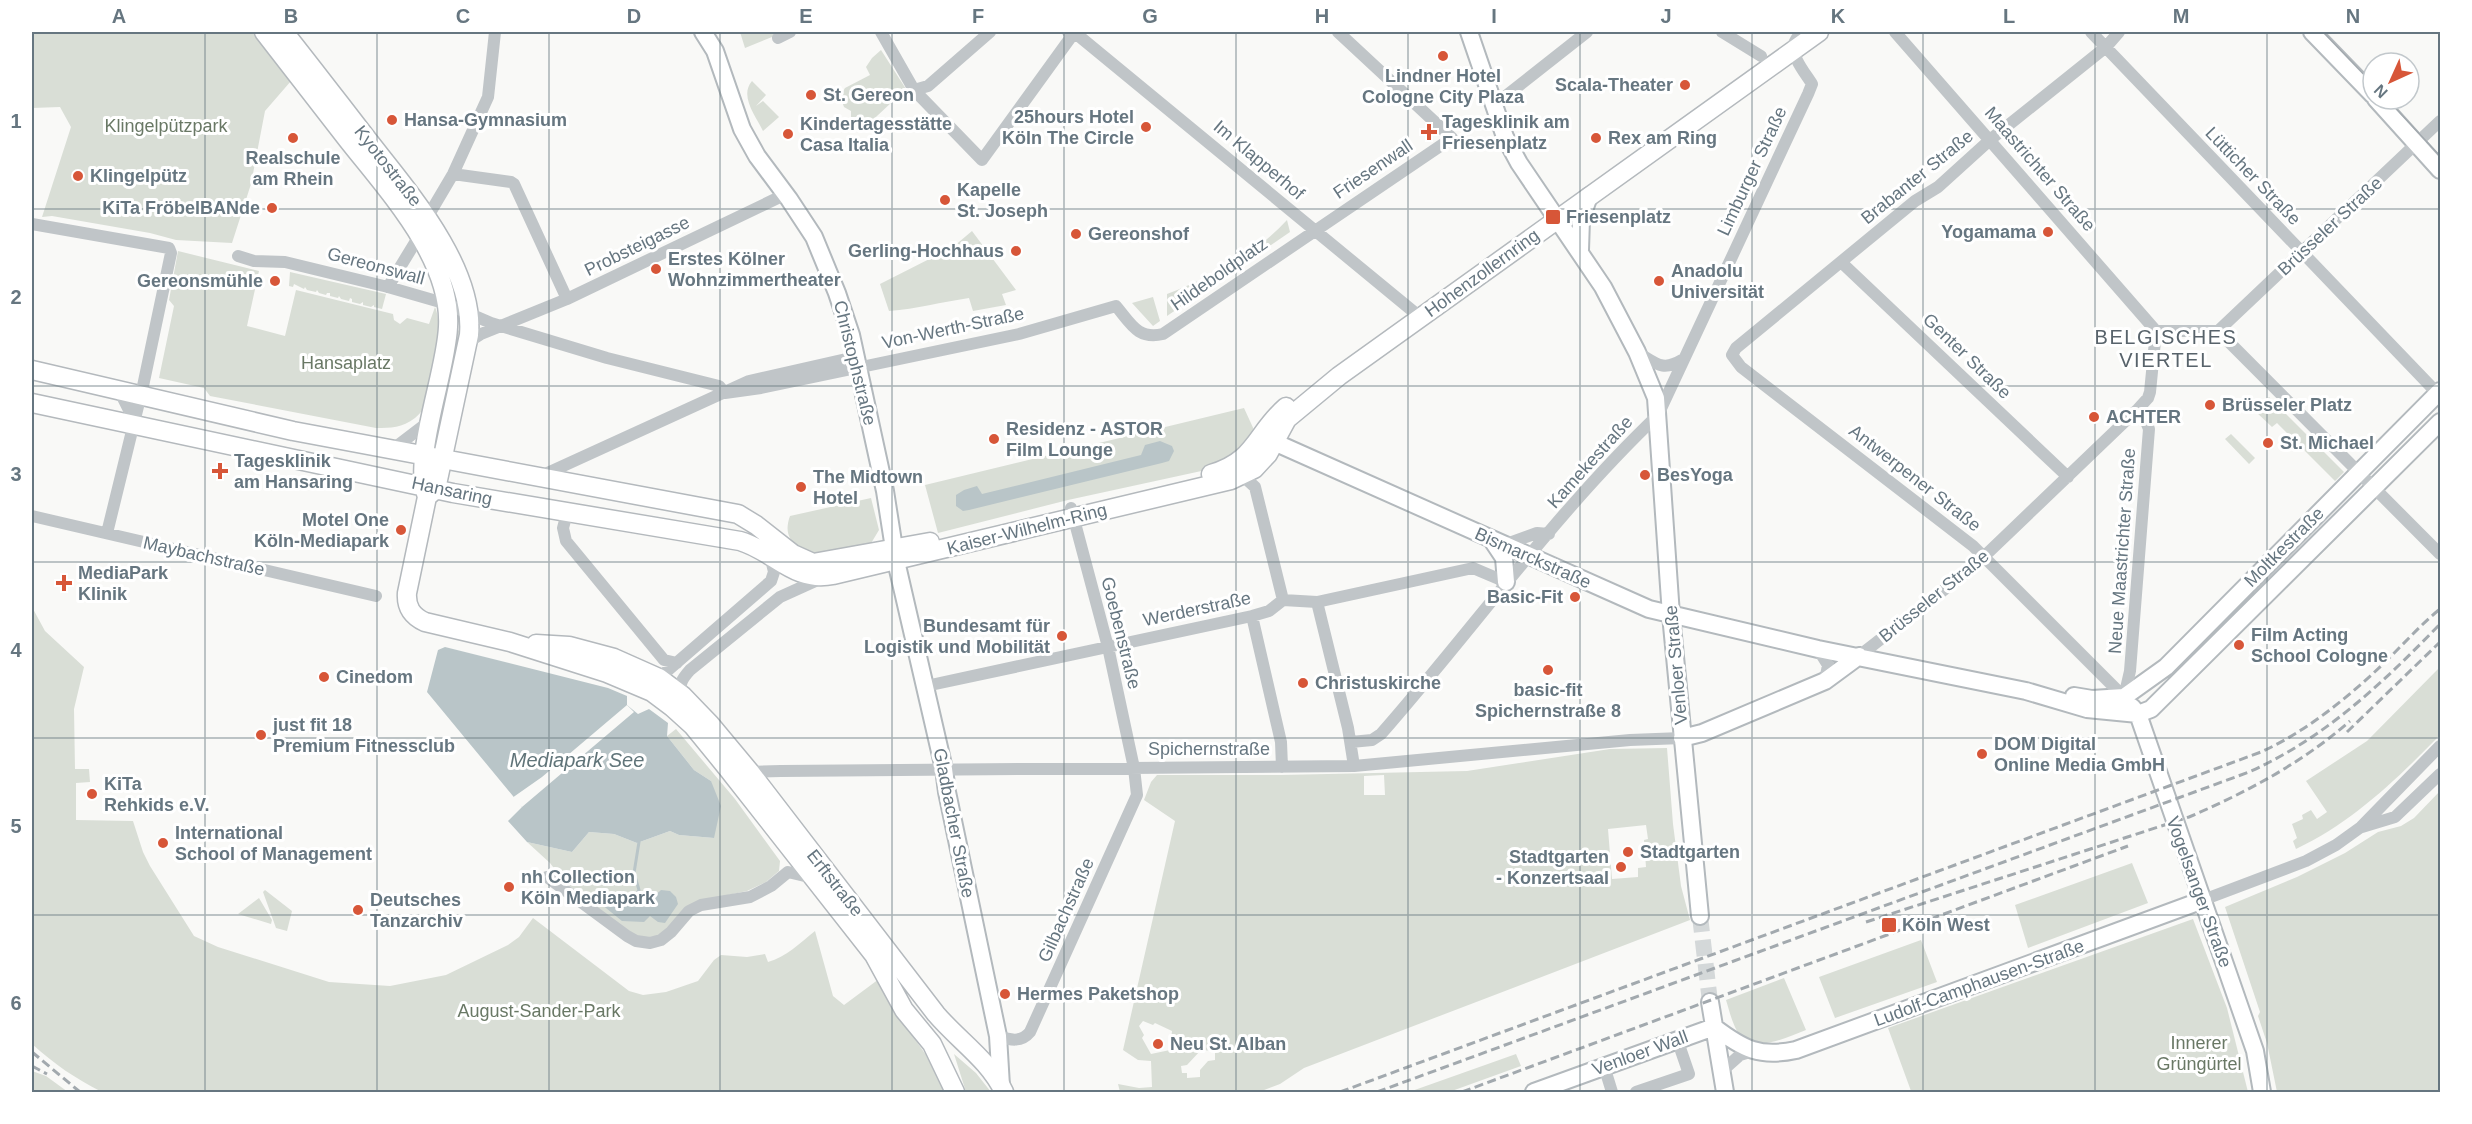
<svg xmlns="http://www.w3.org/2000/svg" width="2472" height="1124" font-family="Helvetica,sans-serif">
  <rect width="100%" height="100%" fill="#f9f9f7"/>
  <path fill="#d9ded6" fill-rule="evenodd" d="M32,32H252L291,81L265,111L251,184L232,243L176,240L150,233L52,216L42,217L71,127L60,107L32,108Z
    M740,32H777V35L745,48Z
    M881,50L906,89L863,129L851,117V111L844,107L840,96L845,88L870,75L866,67L872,58Z
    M752,81L766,95L756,106L763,101L779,117L763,131C756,116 739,96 752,81Z
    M1287,220L1290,232L1167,316V294C1211,277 1255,255 1287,220Z
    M972,231L1016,290L1002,294L1006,305L973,311L969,298C941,302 917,309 889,311L880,284L953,247Z
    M178,251L259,271L247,326L285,336L296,290L393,314L394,320L400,324L407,318L429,324L435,307C443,324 436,380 429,399C427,405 420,414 415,418C402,428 391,428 376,428L210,396L204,388L159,378L174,306L169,300Z
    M290,272L386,294L382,309L374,307V305L371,307L363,305V302L360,304L352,302V299L350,298L349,301L341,299L339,296L338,298L330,296V293H327L326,295L319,293L317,290L316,292L307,290L305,287L304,289L294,284L293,287L289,286Z
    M1153,297L1160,321L1153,326L1132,303Z
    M463,330L439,437L435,436L454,331Z
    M2269,397L2344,472L2335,481L2277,423L2272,427L2255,411Z
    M1244,408L1255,432L1240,455L1206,470L1068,500L938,533L925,485Z
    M2231,434L2255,458L2249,464L2225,439Z
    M871,498L879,530L870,545L810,558C795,545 782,538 790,516Z
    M32,607L45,631L84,667L74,709L75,769H89L90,782L76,783V820L133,821L143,852L150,866L194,936L218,947L329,982L390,986L446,975L508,945L519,937L533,918L629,991L643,995L666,992L698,981L714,960L721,955L747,957L765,954L768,962C786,957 800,943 815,931L833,996L844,1005L879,979L890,1004L926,1055L944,1092H102C76,1079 54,1064 32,1044Z
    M2440,667V735C2397,779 2353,822 2296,849L2293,841L2297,838L2292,824L2303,819L2302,815L2311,810L2317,819L2327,812L2306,781L2367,741Z
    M676,729L735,799L780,861L779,871L766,882L747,891L728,895L653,938L635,937L566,884L550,863L527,842L572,852L589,832L614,834L637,843L670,831L679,835L714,838L711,781L694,770L667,736Z
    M1667,748L1673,824L1681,886L1690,920L1304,1068L1280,1084L1259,1092H1120L1118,1084L1139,1088L1152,1087L1151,1061L1138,1060L1123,1050L1175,821L1144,800L1151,782L1157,775H1281L1467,771L1610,749ZM1384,775L1385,795H1364V776ZM1646,825L1648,839L1644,840L1646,867L1638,868V877L1612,879L1608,829ZM1143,1021L1153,1025L1155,1023L1172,1031L1170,1050L1151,1054L1142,1038L1144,1035L1139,1026ZM1201,1050L1215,1051V1060L1208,1061L1200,1070V1077L1187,1078V1073H1182L1181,1066L1187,1065Z
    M2440,791V1092H2277L2267,1043L2258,1016L2260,1012L2225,907L2297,877L2345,853L2378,832L2401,826L2414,818Z
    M2132,863L2148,903L2028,948L2015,905Z
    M265,890L292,911L287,931L276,928L263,892Z
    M259,898L272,920L271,924L238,914Z
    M2193,919L2227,1008L2248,1092H1908L1911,1091L1888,1028Z
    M1921,940L1937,982L1835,1018L1819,977Z
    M1784,978L1806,1030C1786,1037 1753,1056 1737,1031C1732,1022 1729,1010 1726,1000Z
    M954,1054L976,1073L991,1092H966Z
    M1516,1054L1521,1066L1449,1092H1409Z
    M32,1071L46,1076L68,1092H32Z"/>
  <path fill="#b9c5c8" d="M1160,441L1172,446L1174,451L1169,461L1162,463L969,510L963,511L956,506V495L964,490L977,486L982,494L1141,455L1145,445Z
    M445,647L608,688L627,696V705L638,714L649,709L668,723L667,736L694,770L711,781L721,806L714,838L679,835L670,831L637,843L614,834L589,832L572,852L527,842L508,821L522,807L427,692L438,650Z
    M661,890L670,891L676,897L678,904L665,923L658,922L650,916L644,922L622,921L601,904L608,897C624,894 649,903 661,890Z"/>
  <path fill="#f9f9f7" d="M627,705L634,712L522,807L518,804L512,798L542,777Z"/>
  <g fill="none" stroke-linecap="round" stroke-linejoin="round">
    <path stroke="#b9c5c8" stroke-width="3" d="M635,897L639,890L634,873L639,842"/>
    <path stroke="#d4d8d9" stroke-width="16" stroke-dasharray="16 8" stroke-linecap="butt" d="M1700,916L1710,1002"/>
    <defs>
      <path id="secondary" d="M703,32L715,51L742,129L757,156L789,199L814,237L837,293L851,335L885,491L896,561L944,769L947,792L998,1036L1001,1086
        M1469,32L1505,137L1519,163L1603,287L1637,352L1656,398L1671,615L1700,916
        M2312,32L2373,95
        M2376,99L2440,170
        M1580,250L1581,219L1589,196
        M1261,442H1274L1649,609L1818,649L2026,691L2087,709L2138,714L2151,709L2440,422
        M1492,540L1504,558L1506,582
        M2074,696L2092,699L2124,697
        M2124,697L2166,667L2440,391
        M2132,707L2138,714L2255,1051L2262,1092
        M1682,738L1702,733L1825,681L1859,656
        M1710,1002L1725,1092
        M1714,1027C1743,1049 1760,1058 1796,1050L2203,900
        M1534,1092L1714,1027"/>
      <path id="primary" d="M264,32C291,67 319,103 347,139C387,190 452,259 448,327C446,374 412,456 427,497L407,593C406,607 412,616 425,622L510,642L607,673L652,692L672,707L693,726L728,769L874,955L904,1010L932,1044L955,1092
        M284,32C312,67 340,104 368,140C407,190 475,267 469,335L436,489L428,496
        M32,370L293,431L738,514L756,525L793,554L813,563L930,542
        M32,403L453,493L740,541C774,551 794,583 833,575L1231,480L1254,469L1268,454L1287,419L1339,376L1819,32
        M1211,474C1256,461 1255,434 1286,407
        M536,644L569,646L614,658L659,678L683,696L710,724L750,772L936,1014C959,1041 989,1060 1004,1092"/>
    </defs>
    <use href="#secondary" stroke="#b3b9bd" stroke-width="20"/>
    <use href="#primary" stroke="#b4b9bd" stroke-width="21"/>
    <path stroke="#c0c5c8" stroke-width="12" d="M881,32L914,90L982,160L1071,37L1068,32
      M1074,32L1420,317
      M1722,32L1761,56
      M1895,32L2156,331
      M2091,32L2440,396
      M2119,32L2106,47L1991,139L1938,187L1915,201L1736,348L1732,355L1741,367L1973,546L2124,697L2130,671L2149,429L2144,417L2138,409
      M778,38L790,32
      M914,90L928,86L990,32
      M1492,102L1502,99L1587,32
      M453,174L511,182L514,184L567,299
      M427,218L453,174L488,97L495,32
      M32,224L169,248L171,253L143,386L107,533
      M238,256L254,261L285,262L388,287L447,304L491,323L607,358L719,386L725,393
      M1841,262L2068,477
      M388,287L419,236
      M2156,331H2218L2440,554
      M2218,331L2440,121
      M467,343L481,334L567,299L786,194
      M1637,352C1656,363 1662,372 1682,360
      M119,390L134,420
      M725,393L761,388L1019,334L1116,306C1131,324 1138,340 1163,334L1452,138L1338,32
      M393,449L431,420
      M541,476L749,381L855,357
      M1243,476L1255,487L1283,600
      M567,513L563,528L566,541L664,660L677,663
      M32,516L376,596
      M1504,545L1537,533L1549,534
      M1317,602L1348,728L1354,766
      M1252,616L1281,742L1282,767
      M1818,649L1828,665L1825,681
      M1859,656L1972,568L2138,409L2148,398L2150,392L2156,331
      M659,678L771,581L774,572L770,555
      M926,686L1252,616L1269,611L1283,600L1317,602L1473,568L1506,582
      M683,696C678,684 682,679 690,670L780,597L822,578
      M1351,742L1372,740L1381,734C1474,628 1556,512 1658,415L1808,94L1812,84C1806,74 1791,57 1794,44C1795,40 1799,35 1802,32
      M747,774L750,772L781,771L1354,766L1630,740L1682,738
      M2362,827L2395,817L2440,774
      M547,877L627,936L636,941L650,943L661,940L671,932L689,911L701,905L750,897L771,886L788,872L813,878
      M2203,900L2306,861L2336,845L2361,827L2440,746
      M998,1036C1010,1040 1021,1043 1030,1032L1137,795L1134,768L1108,647L1071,508
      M1604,1066L1612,1092
      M1722,1071L1740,1055L1753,1051
      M1636,1092L1689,1074L1677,1039"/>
    <use href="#secondary" stroke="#fff" stroke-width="16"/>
    <use href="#primary" stroke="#fff" stroke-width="18"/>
    <path stroke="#a2a9ae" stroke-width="1.5" d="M2323,32L2373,84
      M2387,99L2440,156"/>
    <path stroke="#a2a9ae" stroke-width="3" stroke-dasharray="9 4.5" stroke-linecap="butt" d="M2347,732L2440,642
      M1866,922L2189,817C2247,792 2302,763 2350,721
      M32,1052L80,1092
      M32,1066L47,1074
      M1340,1092L2261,752C2305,732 2345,700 2381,666C2401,647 2419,626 2440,609
      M1377,1092L2249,772C2325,738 2383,683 2440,624
      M1462,1092L2128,846"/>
  </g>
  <path fill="none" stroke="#667680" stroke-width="1.5" stroke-opacity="0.55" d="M205,32V1092M377,32V1092M549,32V1092M720,32V1092M892,32V1092M1064,32V1092M1236,32V1092M1408,32V1092M1580,32V1092M1752,32V1092M1923,32V1092M2095,32V1092M2267,32V1092M32,209H2440M32,386H2440M32,562H2440M32,738H2440M32,915H2440"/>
  <g fill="#d75638" stroke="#fff" stroke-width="2">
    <circle cx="1443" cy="56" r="6"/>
    <circle cx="1685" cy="85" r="6"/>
    <circle cx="811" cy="95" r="6"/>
    <circle cx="392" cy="120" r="6"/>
    <circle cx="1146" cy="127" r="6"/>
    <path d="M1426 123h6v6h6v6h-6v6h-6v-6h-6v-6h6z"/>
    <circle cx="788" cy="134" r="6"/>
    <circle cx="293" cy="138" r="6"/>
    <circle cx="1596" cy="138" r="6"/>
    <circle cx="78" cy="176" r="6"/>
    <circle cx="945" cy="200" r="6"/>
    <circle cx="272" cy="208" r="6"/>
    <rect x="1545" y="209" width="16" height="16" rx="3"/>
    <circle cx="2048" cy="232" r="6"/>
    <circle cx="1076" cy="234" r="6"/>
    <circle cx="1016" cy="251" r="6"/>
    <circle cx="656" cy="269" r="6"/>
    <circle cx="275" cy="281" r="6"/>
    <circle cx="1659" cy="281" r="6"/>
    <circle cx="2210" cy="405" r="6"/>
    <circle cx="2094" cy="417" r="6"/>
    <circle cx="994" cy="439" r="6"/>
    <circle cx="2268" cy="443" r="6"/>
    <path d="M217 462h6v6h6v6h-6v6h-6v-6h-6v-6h6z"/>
    <circle cx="1645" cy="475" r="6"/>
    <circle cx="801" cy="487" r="6"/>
    <circle cx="401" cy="530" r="6"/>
    <path d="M61 574h6v6h6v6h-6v6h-6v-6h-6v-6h6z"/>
    <circle cx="1575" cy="597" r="6"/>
    <circle cx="1062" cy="636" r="6"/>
    <circle cx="2239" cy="645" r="6"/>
    <circle cx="1548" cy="670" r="6"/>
    <circle cx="324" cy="677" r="6"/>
    <circle cx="1303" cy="683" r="6"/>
    <circle cx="261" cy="735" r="6"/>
    <circle cx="1982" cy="754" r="6"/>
    <circle cx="92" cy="794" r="6"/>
    <circle cx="163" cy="843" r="6"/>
    <circle cx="1628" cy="852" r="6"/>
    <circle cx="1621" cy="867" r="6"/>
    <circle cx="509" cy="887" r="6"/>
    <circle cx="358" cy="910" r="6"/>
    <rect x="1881" y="917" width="16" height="16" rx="3"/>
    <circle cx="1005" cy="994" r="6"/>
    <circle cx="1158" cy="1044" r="6"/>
  </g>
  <g text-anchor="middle" stroke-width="6" stroke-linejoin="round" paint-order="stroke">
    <g font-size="18" font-weight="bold" fill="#667680" stroke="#fff" text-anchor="start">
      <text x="1443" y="82" text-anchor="middle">Lindner Hotel<tspan x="1443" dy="21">Cologne City Plaza</tspan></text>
      <text x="1673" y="91" text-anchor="end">Scala-Theater</text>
      <text x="823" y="101">St. Gereon</text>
      <text x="1134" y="123" text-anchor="end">25hours Hotel<tspan x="1134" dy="21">Köln The Circle</tspan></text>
      <text x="404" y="126">Hansa-Gymnasium</text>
      <text x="1442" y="128">Tagesklinik am<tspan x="1442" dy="21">Friesenplatz</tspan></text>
      <text x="800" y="130">Kindertagesstätte<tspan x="800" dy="21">Casa Italia</tspan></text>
      <text x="1608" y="144">Rex am Ring</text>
      <text x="293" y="164" text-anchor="middle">Realschule<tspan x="293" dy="21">am Rhein</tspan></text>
      <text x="90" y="182">Klingelpütz</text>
      <text x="957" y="196">Kapelle<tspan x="957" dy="21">St. Joseph</tspan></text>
      <text x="260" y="214" text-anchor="end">KiTa FröbelBANde</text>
      <text x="1566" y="223">Friesenplatz</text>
      <text x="2036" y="238" text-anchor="end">Yogamama</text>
      <text x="1088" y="240">Gereonshof</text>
      <text x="1004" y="257" text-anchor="end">Gerling-Hochhaus</text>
      <text x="668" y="265">Erstes Kölner<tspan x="668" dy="21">Wohnzimmertheater</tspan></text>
      <text x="1671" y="277">Anadolu<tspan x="1671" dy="21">Universität</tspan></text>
      <text x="263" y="287" text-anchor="end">Gereonsmühle</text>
      <text x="2222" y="411">Brüsseler Platz</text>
      <text x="2106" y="423">ACHTER</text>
      <text x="1006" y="435">Residenz - ASTOR<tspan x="1006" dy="21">Film Lounge</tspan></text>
      <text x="2280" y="449">St. Michael</text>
      <text x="234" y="467">Tagesklinik<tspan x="234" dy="21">am Hansaring</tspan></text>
      <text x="1657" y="481">BesYoga</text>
      <text x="813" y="483">The Midtown<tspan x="813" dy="21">Hotel</tspan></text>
      <text x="389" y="526" text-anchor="end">Motel One<tspan x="389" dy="21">Köln-Mediapark</tspan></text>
      <text x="78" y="579">MediaPark<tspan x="78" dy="21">Klinik</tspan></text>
      <text x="1563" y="603" text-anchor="end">Basic-Fit</text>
      <text x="1050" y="632" text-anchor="end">Bundesamt für<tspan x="1050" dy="21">Logistik und Mobilität</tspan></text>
      <text x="2251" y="641">Film Acting<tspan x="2251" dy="21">School Cologne</tspan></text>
      <text x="336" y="683">Cinedom</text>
      <text x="1315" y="689">Christuskirche</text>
      <text x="1548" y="696" text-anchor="middle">basic-fit<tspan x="1548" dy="21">Spichernstraße 8</tspan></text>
      <text x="273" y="731">just fit 18<tspan x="273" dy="21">Premium Fitnessclub</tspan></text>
      <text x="1994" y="750">DOM Digital<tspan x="1994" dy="21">Online Media GmbH</tspan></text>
      <text x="104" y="790">KiTa<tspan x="104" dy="21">Rehkids e.V.</tspan></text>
      <text x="175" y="839">International<tspan x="175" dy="21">School of Management</tspan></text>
      <text x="1640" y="858">Stadtgarten</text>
      <text x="1609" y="863" text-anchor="end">Stadtgarten<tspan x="1609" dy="21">- Konzertsaal</tspan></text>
      <text x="521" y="883">nh Collection<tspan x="521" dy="21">Köln Mediapark</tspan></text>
      <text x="370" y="906">Deutsches<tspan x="370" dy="21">Tanzarchiv</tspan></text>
      <text x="1902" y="931">Köln West</text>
      <text x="1017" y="1000">Hermes Paketshop</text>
      <text x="1170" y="1050">Neu St. Alban</text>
    </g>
    <g font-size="18" fill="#697865" stroke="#fff">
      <text x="166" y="132">Klingelpützpark</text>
      <text x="346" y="369">Hansaplatz</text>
      <text x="539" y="1017">August-Sander-Park</text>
      <text x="2199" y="1049">Innerer<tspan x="2199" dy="21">Grüngürtel</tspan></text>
    </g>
    <g font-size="18" fill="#667680" stroke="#fff">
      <text transform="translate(1259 160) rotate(40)" y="6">Im Klapperhof</text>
      <text transform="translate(388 166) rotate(52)" y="6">Kyotostraße</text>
      <text transform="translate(1373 169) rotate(-34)" y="6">Friesenwall</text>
      <text transform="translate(2040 169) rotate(49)" y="6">Maastrichter Straße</text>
      <text transform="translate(1752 171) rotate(-65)" y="6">Limburger Straße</text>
      <text transform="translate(2253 176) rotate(46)" y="6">Lütticher Straße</text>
      <text transform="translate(1917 177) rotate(-39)" y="6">Brabanter Straße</text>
      <text transform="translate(2330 226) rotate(-43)" y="6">Brüsseler Straße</text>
      <text transform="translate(637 246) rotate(-26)" y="6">Probsteigasse</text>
      <text transform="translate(376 266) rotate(15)" y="6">Gereonswall</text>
      <text transform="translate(1482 273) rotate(-36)" y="6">Hohenzollernring</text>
      <text transform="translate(1219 274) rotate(-35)" y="6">Hildeboldplatz</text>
      <text transform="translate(953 328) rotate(-12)" y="6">Von-Werth-Straße</text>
      <text transform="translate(1967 356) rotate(44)" y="6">Genter Straße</text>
      <text transform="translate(855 363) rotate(76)" y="6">Christophstraße</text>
      <text transform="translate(1590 462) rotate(-48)" y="6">Kamekestraße</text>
      <text transform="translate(1915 478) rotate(38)" y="6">Antwerpener Straße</text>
      <text transform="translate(452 491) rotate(12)" y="6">Hansaring</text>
      <text transform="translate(1027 529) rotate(-14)" y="6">Kaiser-Wilhelm-Ring</text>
      <text transform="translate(2284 547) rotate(-45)" y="6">Moltkestraße</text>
      <text transform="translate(2122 551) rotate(-86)" y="6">Neue Maastrichter Straße</text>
      <text transform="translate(204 556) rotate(13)" y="6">Maybachstraße</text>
      <text transform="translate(1533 558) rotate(24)" y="6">Bismarckstraße</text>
      <text transform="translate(1934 596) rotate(-39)" y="6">Brüsseler Straße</text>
      <text transform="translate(1197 609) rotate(-12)" y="6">Werderstraße</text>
      <text transform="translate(1121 633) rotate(76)" y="6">Goebenstraße</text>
      <text transform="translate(1676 665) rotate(-95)" y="6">Venloer Straße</text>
      <text x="1209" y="755">Spichernstraße</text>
      <text transform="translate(954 823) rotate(79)" y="6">Gladbacher Straße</text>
      <text transform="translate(835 883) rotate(52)" y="6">Erftstraße</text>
      <text transform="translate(2199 892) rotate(70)" y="6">Vogelsanger Straße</text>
      <text transform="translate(1066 910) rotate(-66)" y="6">Gilbachstraße</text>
      <text transform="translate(1979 983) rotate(-20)" y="6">Ludolf-Camphausen-Straße</text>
      <text transform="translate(1640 1053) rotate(-20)" y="6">Venloer Wall</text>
    </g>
    <g font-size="20" letter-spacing="1.5" fill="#58636b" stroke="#fff">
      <text x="2166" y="344">BELGISCHES<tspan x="2166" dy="23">VIERTEL</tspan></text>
    </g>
    <g font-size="20" font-style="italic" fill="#607479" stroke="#fff">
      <text x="577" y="767">Mediapark See</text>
    </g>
  </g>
  <rect width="2472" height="1124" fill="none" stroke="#ffffff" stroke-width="66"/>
  <g transform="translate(2391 81) rotate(225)"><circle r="28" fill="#ffffff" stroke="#c2c8cc" stroke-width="1.5"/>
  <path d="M0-4.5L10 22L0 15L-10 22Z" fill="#d75638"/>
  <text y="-9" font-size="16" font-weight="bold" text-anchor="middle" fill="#667680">N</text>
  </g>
  <rect x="33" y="33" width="2406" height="1058" fill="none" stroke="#667680" stroke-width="2"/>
  <g font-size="20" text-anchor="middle" font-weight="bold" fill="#667680">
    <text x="119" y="23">A</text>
    <text x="291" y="23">B</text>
    <text x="463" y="23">C</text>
    <text x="634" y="23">D</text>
    <text x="806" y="23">E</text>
    <text x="978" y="23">F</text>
    <text x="1150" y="23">G</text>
    <text x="1322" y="23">H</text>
    <text x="1494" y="23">I</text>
    <text x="1666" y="23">J</text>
    <text x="1838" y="23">K</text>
    <text x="2009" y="23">L</text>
    <text x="2181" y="23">M</text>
    <text x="2353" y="23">N</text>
    <text x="16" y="128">1</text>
    <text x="16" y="304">2</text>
    <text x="16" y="481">3</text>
    <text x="16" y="657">4</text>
    <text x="16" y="833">5</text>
    <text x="16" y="1010">6</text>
  </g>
</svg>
